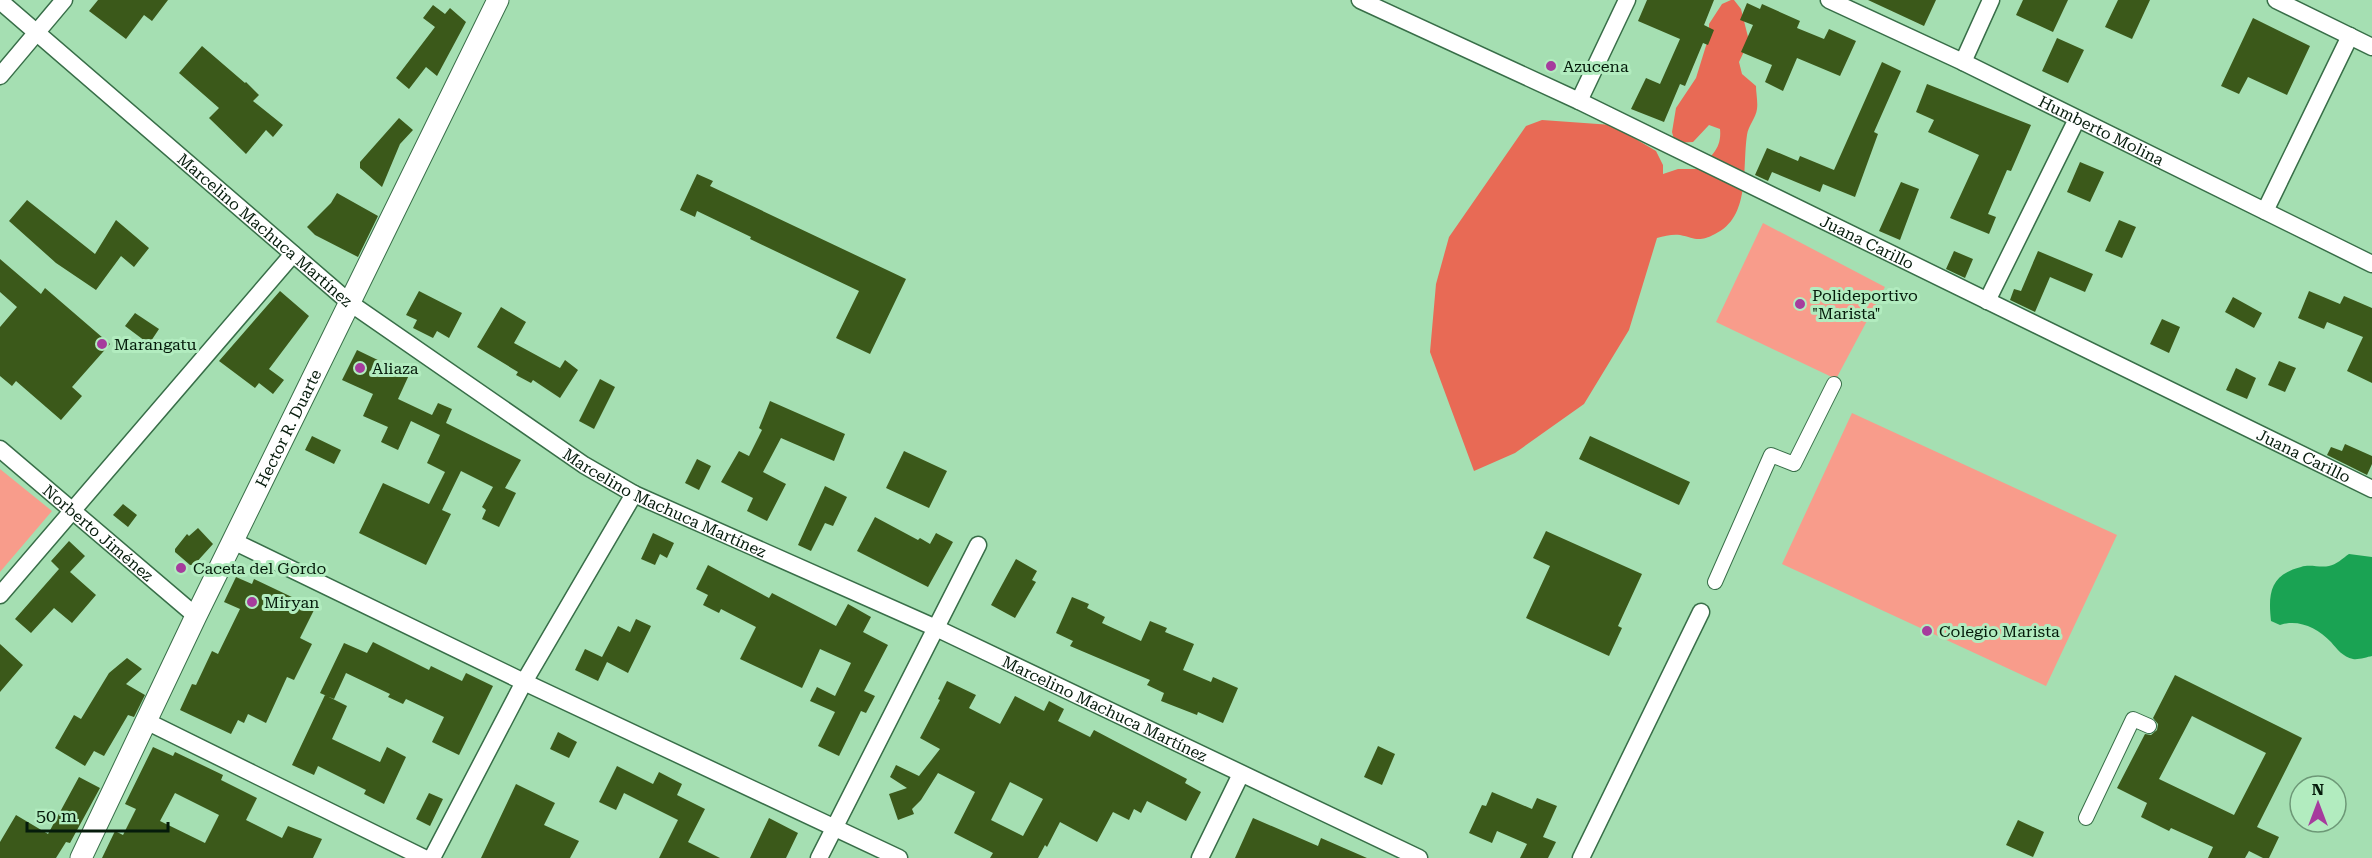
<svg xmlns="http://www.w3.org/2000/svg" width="2372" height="858" font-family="'Roboto Serif',serif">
  <rect width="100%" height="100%" fill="#a5dfb2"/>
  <path fill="#f89c8b" d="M1763,223L1885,287L1836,379L1716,322Z
    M1852,413L2117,535L2046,686L1782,564Z
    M0,469L52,511L0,572Z"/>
  <path fill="#e86a55" d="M1731,0H1734L1741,9L1749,41L1739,62L1742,74L1756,86C1756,93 1758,102 1757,109C1756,118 1748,126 1747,135C1742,168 1751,217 1715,234C1698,243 1695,238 1680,235C1672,234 1665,236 1657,238L1629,330L1584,404L1515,453L1474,471L1430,352L1436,284L1449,237L1526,126L1542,120L1612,125L1656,151L1663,165V174L1678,169H1698C1711,156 1722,149 1720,129L1709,125L1693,142L1675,143L1672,132L1676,108L1696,78L1709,36V24L1722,4Z"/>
  <path fill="#1aa353" d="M2349,554L2372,557V656C2367,657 2358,660 2353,659C2343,657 2337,649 2331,642C2317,628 2299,619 2280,625L2271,621C2268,593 2270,575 2301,567C2310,564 2320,568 2329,566C2336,565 2343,558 2349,554Z"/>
  <path fill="#3b591a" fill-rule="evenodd" d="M98,0H168L152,21L144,15L126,39L89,11Z
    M1647,0H1714L1704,25L1714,30L1708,45L1703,43L1685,86L1680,84L1664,122L1631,109L1646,78L1660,84L1680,39L1638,21Z
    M1868,0H1936L1924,26Z
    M2023,0H2068L2053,32L2016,15Z
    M2118,0H2150L2132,39L2105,27Z
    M1747,3L1760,9L1762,4L1800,21L1797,28L1824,39L1829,29L1856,41L1840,76L1797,58L1783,91L1765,82L1772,65L1741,52L1753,25L1740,20Z
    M433,5L445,14L450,8L466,22L437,76L426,67L409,89L396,78L435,27L423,18Z
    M2253,18L2310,46L2287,95L2248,77L2239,94L2221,86Z
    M2057,38L2084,50L2068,83L2042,71Z
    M202,46L245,83L246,82L259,95L253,101L283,125L273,137L266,130L246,154L209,118L219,108L179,73Z
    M1882,62L1901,71L1874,132L1878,134L1855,197L1823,184L1820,192L1772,172L1768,181L1755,175L1767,148L1798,161L1800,156L1834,170Z
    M1927,84L2031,125L2011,171L2007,170L1988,214L1996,217L1989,234L1950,218L1979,155L1928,132L1934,120L1916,112Z
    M399,118L413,130L400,144L382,187L360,168V162Z
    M2080,162L2104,172L2090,202L2067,192Z
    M697,174L713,181L710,186L906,279L870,354L836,338L859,291L750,239L751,237L697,211L695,217L680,210Z
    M1901,182L1919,189L1900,240L1879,231Z
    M337,193L378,216L358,257L315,235L307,227L331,203Z
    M27,200L95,254L116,220L149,248L134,267L121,256L96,290L56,263L9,221Z
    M2119,220L2136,227L2122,258L2105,251Z
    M1954,251L1973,259L1965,278L1946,269Z
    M2038,251L2093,274L2085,292L2050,277L2035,312L2010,300L2014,289L2021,291Z
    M0,259L41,294L45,288L110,344L72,387L82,396L61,420L16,381L12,386L0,376V327L17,307L0,292Z
    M280,291L309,316L269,369L284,380L273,394L259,383L255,388L219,361Z
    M419,291L462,313L449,338L437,331L433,338L413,328L417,320L406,315Z
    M2309,291L2340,304L2344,296L2372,308V383L2347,371L2363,337L2327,322L2324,329L2298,318Z
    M2233,297L2262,313L2254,328L2225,312Z
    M501,307L526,322L514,343L560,368L565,360L578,370L560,398L533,380L531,383L516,375L518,372L477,347Z
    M135,313L159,329L149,344L125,326Z
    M2162,319L2180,327L2169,353L2150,344Z
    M357,350L409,375L398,399L432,415L438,403L452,409L446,423L521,460L505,488L516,493L499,527L482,519L486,510L482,507L493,487L461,471L442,510L451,514L426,565L359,533L383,483L429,504L445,472L427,463L440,435L411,421L398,450L381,442L388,427L363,416L373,394L342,380Z
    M2279,361L2296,368L2285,392L2268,385Z
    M2236,368L2256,378L2247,399L2226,390Z
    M600,379L615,387L594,429L579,421Z
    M770,401L845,434L834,461L781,438L763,472L786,484L767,521L747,511L753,498L721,482L739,451L749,456L762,430L759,428Z
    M312,436L341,450L334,464L305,450Z
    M1590,436L1690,482L1679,505L1579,459Z
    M2345,444L2372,456V464L2367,475L2327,455L2331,447L2342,451Z
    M904,451L947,471L929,508L886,488Z
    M697,459L711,466L699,490L685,483Z
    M825,486L847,497L833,526L825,523L811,551L798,545Z
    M123,504L137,515L128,527L113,515Z
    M875,517L918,540L920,538L930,544L936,533L953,542L928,587L857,551Z
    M198,528L213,544L194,565H190L175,552V549L187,534L189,536Z
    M1546,531L1642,574L1618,626L1622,628L1609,656L1526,618L1550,566L1533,558Z
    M653,533L674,543L667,558L660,554L655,565L641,559Z
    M69,541L85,556L70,572L96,595L72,623L54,608L31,633L15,619L59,569L51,561Z
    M1016,559L1037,571L1032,580L1036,582L1015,618L991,605Z
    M708,565L769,598L772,593L836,626L848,604L871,617L863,632L888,645L864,691L875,696L866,713L861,711L839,756L818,746L835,712L810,701L817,687L835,696L851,663L820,649L802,688L740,659L756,627L721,609L719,613L703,605L708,595L696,589Z
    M236,577L252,584L254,579L315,608L300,638L312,644L294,680L287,677L266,723L248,714L244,723L238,720L231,734L180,710L192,684L196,685L212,651L218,654L240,609L224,602Z
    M1072,597L1089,604L1087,608L1105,617L1102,623L1141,641L1150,621L1167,628L1165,632L1194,644L1183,670L1211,682L1213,677L1238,688L1223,723L1198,712L1197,715L1161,701L1164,693L1147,685L1150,680L1070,646L1073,641L1056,633Z
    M636,619L651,626L628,673L607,662L598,681L575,670L585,649L602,657L618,626L630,632Z
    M373,642L429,670L431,666L462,681L466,673L493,686L459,755L432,742L444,717L406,699L403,704L388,697L390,694L346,673L334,699L320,693L344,643L367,653Z
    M0,644L23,665L0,692Z
    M127,658L142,669L126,684L145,695L134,717L128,715L104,756L94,751L85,766L55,748L74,715L81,719L109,673Z
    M2175,675L2302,738L2257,827L2279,837L2269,858H2263L2249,851L2245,858H2208L2213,847L2171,828L2169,831L2141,817L2147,803L2117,788L2145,734L2151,735L2157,730L2158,724L2153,718ZM2192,716L2266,753L2234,815L2159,779Z
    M947,681L976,695L969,708L1000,724L1015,696L1044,711L1049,701L1064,709L1058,721L1090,737L1094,730L1187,779L1185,783L1201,792L1186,821L1147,801L1141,813L1134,809L1129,820L1113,812L1097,842L1060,822L1047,847L1045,845L1038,858H990L993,853L954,833L975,792L938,773L921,800L912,809L914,814L898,820L889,794L907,788L890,777L896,765L919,776L940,749L920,738L940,700L938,699ZM1010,782L1043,799L1023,836L991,820Z
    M325,695L347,706L332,739L380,762L387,747L406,757L384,804L364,794L366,790L318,766L314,775L292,765Z
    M558,732L577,742L569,758L550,749Z
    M1378,746L1395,754L1382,785L1364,777Z
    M153,747L173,756L175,752L223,775L221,780L257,798L246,820L282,838L288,826L322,839L313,858H102L115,831L123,835L136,809L125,804ZM175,793L219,815L205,843L160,821Z
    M617,766L653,784L659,772L682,784L677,795L705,809L688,842L720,858H659L678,820L624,793L616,810L599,802Z
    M79,777L100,788L70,843L66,842L56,858H0V842L16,815L48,834Z
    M516,784L555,803L544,825L579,841L570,858H481Z
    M1492,792L1532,809L1537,798L1557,806L1543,837L1556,842L1548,858H1520L1527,844L1497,831L1492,843L1469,833L1482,805L1486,806Z
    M429,793L443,799L430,826L416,819Z
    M769,818L798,833L786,858H750Z
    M1253,818L1318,846L1321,838L1367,858H1235Z
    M2018,820L2044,832L2033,857L2006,845Z"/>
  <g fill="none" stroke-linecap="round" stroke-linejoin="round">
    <defs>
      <path id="pedestrian" d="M1715,582L1771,455L1794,464L1834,384
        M2086,818L2133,719L2149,726"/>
      <g id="minor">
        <path id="s1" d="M1360,0L1579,101L2372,489"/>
        <path id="s2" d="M1829,0L1963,62L2372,264"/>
        <path d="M2276,0L2372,47"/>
        <path id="s3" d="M0,1L350,303L584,465L634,494L936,628L1419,858"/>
        <path d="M1963,62L1991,0"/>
        <path d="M0,76L64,0"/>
        <path d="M1579,101L1627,0"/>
        <path d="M2265,211L2350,36"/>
        <path d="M1987,301L2077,119"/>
        <path id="s4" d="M0,449L196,616"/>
        <path d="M233,541L524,682L899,858"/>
        <path d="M0,595L293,254"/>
        <path d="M146,721L424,858"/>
        <path d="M432,858L524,682L634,494"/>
        <path d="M819,858L978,545"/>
        <path d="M1200,858L1241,774"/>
        <path d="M1581,858L1701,612"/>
      </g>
      <g id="tertiary">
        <path id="s5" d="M81,858L196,616L498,0"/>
      </g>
    </defs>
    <use href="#pedestrian" stroke="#386e48" stroke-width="16"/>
    <use href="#minor" stroke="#386e48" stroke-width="19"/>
    <use href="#tertiary" stroke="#386e48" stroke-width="23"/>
    <use href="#pedestrian" stroke="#fff" stroke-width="14"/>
    <use href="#minor" stroke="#fff" stroke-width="16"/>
    <use href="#tertiary" stroke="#fff" stroke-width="21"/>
  </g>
  <g fill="#a63c9d" stroke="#b2ecbf" stroke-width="2">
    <circle cx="1551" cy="66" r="6"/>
    <circle cx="1800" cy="304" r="6"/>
    <circle cx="102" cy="344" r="6"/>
    <circle cx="360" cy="368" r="6"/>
    <circle cx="181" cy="568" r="6"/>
    <circle cx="252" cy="602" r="6"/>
    <circle cx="1927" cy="631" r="6"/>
  </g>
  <g text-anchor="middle" stroke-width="6" stroke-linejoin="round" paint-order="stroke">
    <g font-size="16" fill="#051b0b" stroke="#b2ecbf" text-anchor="start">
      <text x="1563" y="72">Azucena</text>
      <text x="1812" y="301">Polideportivo<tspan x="1812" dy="18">"Marista"</tspan></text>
      <text x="114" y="350">Marangatu</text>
      <text x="372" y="374">Aliaza</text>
      <text x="193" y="574">Caceta del Gordo</text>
      <text x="264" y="608">Miryan</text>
      <text x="1939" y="637">Colegio Marista</text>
    </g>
    <g font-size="16" fill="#051b0b" stroke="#b2ecbf">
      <text dy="6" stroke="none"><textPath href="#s2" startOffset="302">Humberto Molina</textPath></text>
      <text dy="6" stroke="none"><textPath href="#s3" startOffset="350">Marcelino Machuca Martínez</textPath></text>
      <text dy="6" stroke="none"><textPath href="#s1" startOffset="562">Juana Carillo</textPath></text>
      <text dy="6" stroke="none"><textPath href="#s5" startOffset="477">Hector R. Duarte</textPath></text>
      <text dy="6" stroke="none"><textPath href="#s1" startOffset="1048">Juana Carillo</textPath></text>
      <text dy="6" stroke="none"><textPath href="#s3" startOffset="836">Marcelino Machuca Martínez</textPath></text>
      <text dy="6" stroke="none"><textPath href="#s4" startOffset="129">Norberto Jiménez</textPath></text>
      <text dy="6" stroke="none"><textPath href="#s3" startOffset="1322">Marcelino Machuca Martínez</textPath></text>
    </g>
  </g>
  <g transform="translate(2318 804)"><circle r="28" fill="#b2ecbf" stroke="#6d9877" stroke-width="1.5"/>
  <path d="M0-4.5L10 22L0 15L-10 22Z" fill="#a63c9d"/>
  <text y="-9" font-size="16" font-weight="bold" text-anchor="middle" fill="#051b0b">N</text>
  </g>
  <path d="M27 822v9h141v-9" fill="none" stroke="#051b0b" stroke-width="3"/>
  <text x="36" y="822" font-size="18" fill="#051b0b" stroke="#b2ecbf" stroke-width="4.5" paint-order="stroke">50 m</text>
</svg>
